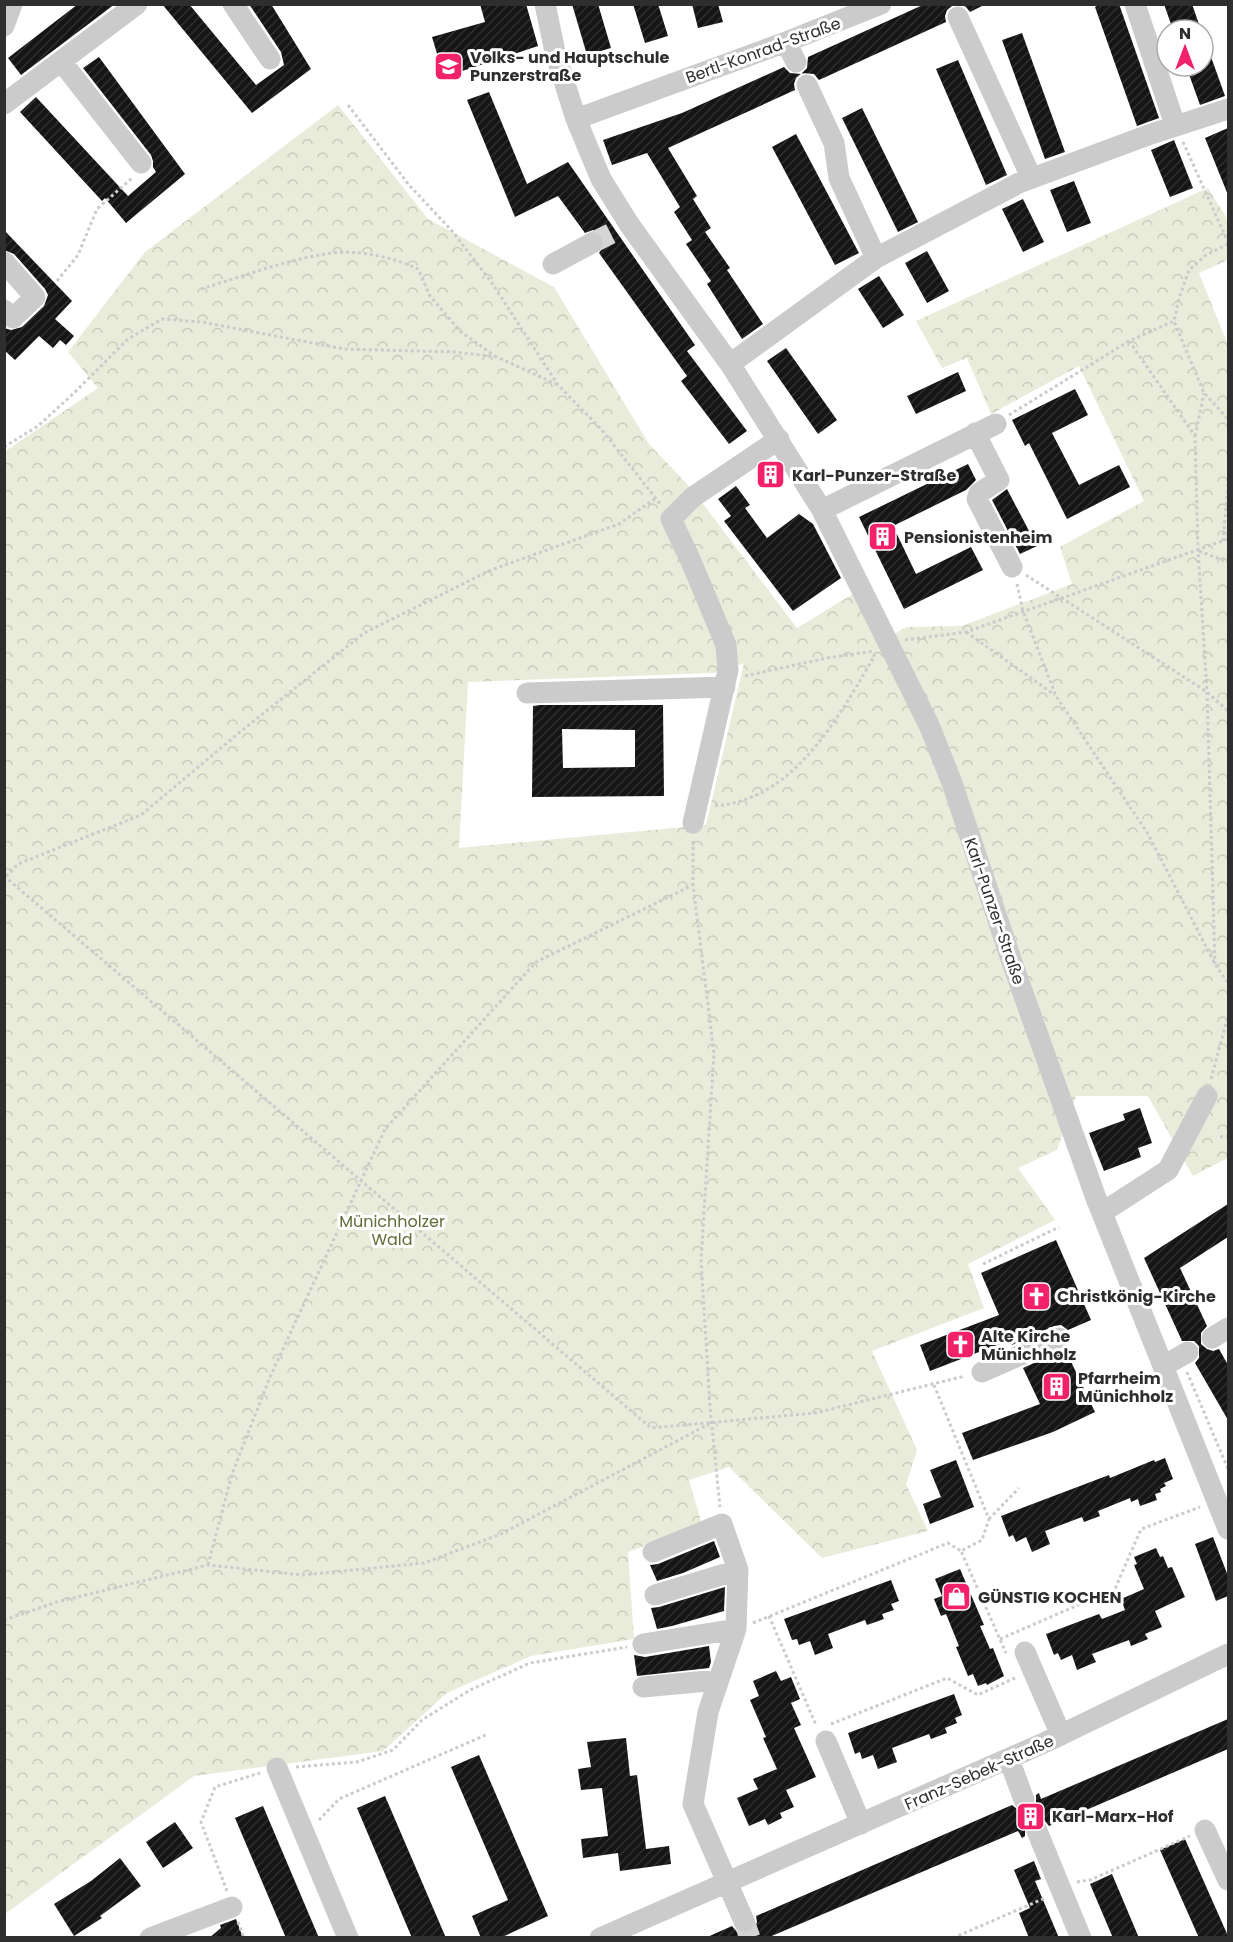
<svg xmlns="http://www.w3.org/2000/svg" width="1233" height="1942" font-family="Poppins,sans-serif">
  <defs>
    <pattern id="forest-crowns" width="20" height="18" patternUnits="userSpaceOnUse" patternTransform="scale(1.5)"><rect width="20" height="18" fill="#e9ecda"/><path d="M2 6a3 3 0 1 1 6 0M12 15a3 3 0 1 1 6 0" fill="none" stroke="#c8cbbb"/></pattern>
    <pattern id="building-hatch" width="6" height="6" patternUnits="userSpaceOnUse" patternTransform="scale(1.5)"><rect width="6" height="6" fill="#151515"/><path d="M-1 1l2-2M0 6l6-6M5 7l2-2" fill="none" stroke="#2f2f2f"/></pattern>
  </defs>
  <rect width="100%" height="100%" fill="#fff"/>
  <path fill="url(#forest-crowns)" fill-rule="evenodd" d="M338,105L428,219L554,287L649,444L691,488L797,628L853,594L877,643L907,627L962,626L1072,584L1060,547L1144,501L1079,366L991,414L967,358L942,368L916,321L1208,188L1228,220V260L1199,273L1228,345V1158L1193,1176L1148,1096H1076L1057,1150L1018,1168L1055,1220L968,1264L984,1308L872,1351L917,1450L906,1484L928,1531L822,1558L729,1467L689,1480L702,1525L628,1552L634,1639L531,1656L447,1693L383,1751L194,1776L5,1914L4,452L98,388L68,352L145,252ZM744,663L706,825L459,848L468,682L714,673Z"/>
  <path fill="url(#building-hatch)" fill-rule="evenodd" d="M78,4H115L21,75L8,58Z
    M162,4H189L256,85L284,65L281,52L249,4H271L311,69L252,113Z
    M480,4H526L538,46L444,77L432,37L485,22Z
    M572,4H598L611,48L587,55Z
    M633,4H658L668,36L645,43Z
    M692,4H718L723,22L698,28Z
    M925,4H958L952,6L947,10L945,16L946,22L819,80L814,74L802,73L796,78L794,84L795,90L668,148L697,196L693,199L711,228L705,232L730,268L727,270L763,324L742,339L707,284L711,281L686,244L692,240L674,212L680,207L647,153L612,165L603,140L682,113L784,67L790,73L801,74L807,68L808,57Z
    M960,4H986L970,12L966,7Z
    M1101,4H1119L1159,118L1137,126L1095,7Z
    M1164,4H1192L1201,30H1173Z
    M1022,33L1065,152L1045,159L1002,40Z
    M1203,40H1205L1225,96L1200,105L1186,66H1203Z
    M99,57L185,174L126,223L105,198L102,201L20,112L36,97L128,196L156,172L153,167V161L151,155L83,68Z
    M958,60L1007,175L986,185L936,69Z
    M489,92L527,184L568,162L695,345L687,351L747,431L729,444L681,381L687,376L599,253L605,244L603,236L593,230L585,233L558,196L515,217L467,100Z
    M862,108L918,222L898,232L842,118Z
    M1228,128V195L1205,138Z
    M796,134L859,253L835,265L772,147Z
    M1174,140L1193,188L1170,197L1151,150Z
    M1074,181L1091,223L1067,232L1050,190Z
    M1023,199L1044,242L1023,252L1002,209Z
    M4,230L72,301L55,319L74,336L66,345L60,340L53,348L39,336L15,360L4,350V328L11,330L22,327L44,306L48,295L45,289L14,254L4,250Z
    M927,251L949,291L927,303L905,263Z
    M879,276L904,315L883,328L858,289Z
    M786,348L837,420L818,434L767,361Z
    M958,372L966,391L916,414L907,396Z
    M1075,389L1088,415L1052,433L1079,485L1119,465L1130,487L1067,519L1029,443L1025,446L1012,420Z
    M968,464L976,480L966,490L893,526L916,574L971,547L983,570L904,609L859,517Z
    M736,486L750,505L745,508L767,538L799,514L813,524L841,578L793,611L724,521L731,516L718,499Z
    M1007,489L1037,546L1020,554L992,500Z
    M540,705H663L664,796L532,797L533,706ZM562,729L635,730V767L563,768Z
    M1140,1108L1152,1143L1138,1148L1141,1157L1104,1171L1089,1133L1125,1120L1123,1114Z
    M1228,1204V1237L1180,1268L1207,1326L1201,1333V1344L1207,1349L1213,1351L1219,1349L1228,1365V1420L1195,1363L1199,1358V1346L1194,1341H1182L1144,1258Z
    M1056,1240L1091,1320L1068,1330L1061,1325L1054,1326L1012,1345L1010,1340L930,1371L920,1345L999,1315L981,1273Z
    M1065,1349L1095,1412L1053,1432L973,1460L962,1433L1040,1404L1023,1368Z
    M1165,1458L1173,1479L1164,1483L1166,1486L1160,1489L1161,1492L1155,1494L1157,1500L1140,1506L1138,1499L1131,1502L1130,1498L1098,1511L1100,1516L1084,1522L1082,1517L1045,1531L1050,1544L1032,1552L1026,1537L1016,1542L1013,1535L1009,1537L1001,1516L1109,1475L1110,1478L1154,1460L1155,1462Z
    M956,1460L974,1507L930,1524L923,1504L941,1497L930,1470Z
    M1213,1537L1228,1576V1596L1216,1601L1195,1544Z
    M714,1541L720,1557L683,1573L657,1581L650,1565L658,1564Z
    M1156,1548L1160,1557L1163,1556L1168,1568L1172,1567L1185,1597L1155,1611L1162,1627L1145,1634L1148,1639L1131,1646L1129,1640L1092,1654L1096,1662L1077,1670L1072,1655L1061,1660L1058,1653L1054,1655L1046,1634L1099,1614L1102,1619L1125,1610L1121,1599L1144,1589L1134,1565L1137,1564L1134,1557Z
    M960,1569L984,1625L980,1626L990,1649L993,1648L1004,1676L987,1685L986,1683L978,1686L973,1674L968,1676L956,1647L959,1646L946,1614L941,1616L934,1599L942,1596L935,1579Z
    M891,1580L899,1601L891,1604L894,1610L882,1614L884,1619L867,1625L865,1620L828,1634L833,1648L815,1655L810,1641L799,1645L797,1639L792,1640L784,1619Z
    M725,1587L724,1611L672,1626L657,1629L651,1608L659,1607Z
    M709,1646L711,1662L709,1668L637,1676L634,1655L645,1657Z
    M776,1671L781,1681L791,1677L800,1699L791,1703L801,1725L794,1728L816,1777L786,1790L794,1807L780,1813L782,1818L768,1825L765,1819L749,1826L737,1798L758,1789L753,1779L777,1769L763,1738L766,1737L750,1700L759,1696L753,1681Z
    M954,1694L962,1715L955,1718L957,1723L945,1728L947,1733L931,1739L929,1734L892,1748L897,1762L878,1769L873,1755L862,1759L860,1752L855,1754L848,1733Z
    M1228,1719V1749L1049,1826L1045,1821L1039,1819L1032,1820L1025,1829V1836L1022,1838L1018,1831L767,1938H705L732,1926L737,1932L749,1933L755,1928L757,1922L756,1916L1012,1805L1021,1812H1029L1036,1803V1795L1039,1793L1041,1799Z
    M626,1738L630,1776L637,1775L646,1849L669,1846L671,1864L620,1871L618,1853L583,1858L581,1839L608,1836L602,1788L581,1790L578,1769L591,1767L587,1742Z
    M479,1755L548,1916L500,1938H481L472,1916L508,1900L451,1767Z
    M385,1796L446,1938H412L357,1808Z
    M263,1806L319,1938H286L235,1818Z
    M175,1822L193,1848L163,1868L146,1842Z
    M1185,1839L1228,1936V1938H1199L1160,1850Z
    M120,1858L141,1886L100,1916L102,1918L74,1936L54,1904L91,1881Z
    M1034,1861L1041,1879L1035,1881L1059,1938H1029L1019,1913L1030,1908L1014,1870Z
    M1112,1874L1139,1938H1113L1090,1884Z
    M236,1919L243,1938H209L221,1928L220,1925Z"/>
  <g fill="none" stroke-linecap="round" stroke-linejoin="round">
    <path stroke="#d5d5d5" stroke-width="21" stroke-dasharray="21 10" stroke-linecap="butt" d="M592,243L616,231
      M744,1921L750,1938"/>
    <path stroke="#cbcbcb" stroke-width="3" stroke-dasharray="3 3" stroke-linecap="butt" d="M348,105L409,185L453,232L492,283L558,385L601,429L661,505
      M1183,142L1228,242
      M1228,244L1206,255L1189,270L1179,298L1174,321L1204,393L1228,419
      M57,281L78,255L97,209L132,178
      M201,289C244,276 288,259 332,253C360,250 393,257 418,269L430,296L460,331L495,356
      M1129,341L1195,436L1198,550L1207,692L1215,964
      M1009,415L1129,341L1174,321
      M1195,436L1204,393
      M4,447L38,426L74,393L128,339L162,319L202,322L344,349L455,352L497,357L558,385
      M1223,541L1228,484
      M1199,551L1228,562
      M1026,575L1207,692L1228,711
      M1017,584L1023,611L1056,696L1148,834L1215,964L1228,983
      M966,632L1055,695
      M905,640L966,632L1228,539
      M745,676L827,658L874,651
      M715,805C723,806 730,804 737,802C803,785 843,709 875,655
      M693,841V885L714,1053L701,1260L710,1407L720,1507
      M4,876L651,1428L815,1413L965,1376
      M6,876L18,864L141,815L240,732L364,633L491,570L619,524L656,498
      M1211,1079L1228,1016
      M1220,1137L1228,1136
      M983,1264L1059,1227
      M1187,1372L1228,1469
      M934,1385L989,1519L982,1540L961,1551L1006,1653
      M989,1519L1019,1488
      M208,1565L232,1474L270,1377L385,1129L536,962L693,885
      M769,1616L816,1725
      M4,1620L57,1602L208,1565L303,1575L424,1563L501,1534L709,1424
      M753,1623L948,1543L961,1551
      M1000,1639L1115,1589L1141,1529L1200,1507
      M831,1724L947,1678L978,1695L1017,1677
      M296,1767L357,1762L393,1750L422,1720L470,1690L530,1663L627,1647
      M319,1820L339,1799L488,1734
      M1077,1882L1090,1880L1190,1836
      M227,1891L201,1822L215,1787L260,1773
      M238,1922L244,1938
      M953,1938L1045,1898"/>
    <path stroke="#cbcbcb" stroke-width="21" d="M233,4L270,59
      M545,4L555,52L576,119L601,179L629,224L730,364L822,510L929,725L952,783L1013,965L1096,1198L1228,1529
      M1135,4L1175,125
      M958,17L1031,177
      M4,26L12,4
      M786,42L796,62
      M61,61L141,163
      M807,85L834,143L839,178L876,258
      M4,104L137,4
      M576,119L786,42L881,4
      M4,262L35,297L13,318L4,310
      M553,264L592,243
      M730,364L876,258L1019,183L1151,134L1228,109
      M975,433L999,480L979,493L977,499L1012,567
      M822,510L996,424
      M527,693L725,687
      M693,823L728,670L726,645L690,559L671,519L693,497L779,439
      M1103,1212L1168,1170L1207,1096
      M1212,1338L1228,1328
      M1165,1365L1188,1352
      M982,1372L1059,1338
      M653,1552L722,1524L738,1570L736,1629L708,1712L693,1804L744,1921
      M655,1595L738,1570
      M643,1644L736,1629
      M1025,1652L1061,1735
      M643,1687L718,1680
      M826,1741L861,1824
      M1009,1759L1024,1800
      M277,1768L348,1938
      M1205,1830L1228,1880
      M1037,1831L1081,1938
      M150,1938L232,1907
      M600,1938L1046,1742L1228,1654"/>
  </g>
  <defs>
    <symbol id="school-square" viewBox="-11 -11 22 22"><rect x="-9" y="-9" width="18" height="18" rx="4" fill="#f3216a" stroke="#fff"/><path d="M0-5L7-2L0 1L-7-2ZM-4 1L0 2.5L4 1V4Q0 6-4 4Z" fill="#fff"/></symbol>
    <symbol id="building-square" viewBox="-11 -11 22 22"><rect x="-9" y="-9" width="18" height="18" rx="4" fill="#f3216a" stroke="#fff"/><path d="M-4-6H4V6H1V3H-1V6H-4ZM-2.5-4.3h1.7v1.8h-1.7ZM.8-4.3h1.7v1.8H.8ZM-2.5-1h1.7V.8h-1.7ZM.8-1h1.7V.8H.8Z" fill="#fff"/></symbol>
    <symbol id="church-square" viewBox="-11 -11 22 22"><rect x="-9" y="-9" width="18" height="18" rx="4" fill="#f3216a" stroke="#fff"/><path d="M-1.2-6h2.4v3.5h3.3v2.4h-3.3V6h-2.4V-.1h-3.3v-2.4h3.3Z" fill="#fff"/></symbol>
    <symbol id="shop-square" viewBox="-11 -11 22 22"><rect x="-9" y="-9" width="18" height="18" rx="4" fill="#f3216a" stroke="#fff"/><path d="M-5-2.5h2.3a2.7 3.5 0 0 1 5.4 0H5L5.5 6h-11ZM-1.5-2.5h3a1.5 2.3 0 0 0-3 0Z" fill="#fff"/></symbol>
  </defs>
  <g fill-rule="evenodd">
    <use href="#school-square" x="432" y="50" width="33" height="33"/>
    <use href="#building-square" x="754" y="458" width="33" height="33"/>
    <use href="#building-square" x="866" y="520" width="33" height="33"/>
    <use href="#church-square" x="1020" y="1280" width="33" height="33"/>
    <use href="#church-square" x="944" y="1328" width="33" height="33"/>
    <use href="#building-square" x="1040" y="1370" width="33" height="33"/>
    <use href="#shop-square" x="940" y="1580" width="33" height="33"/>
    <use href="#building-square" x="1014" y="1800" width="33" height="33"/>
  </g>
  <g text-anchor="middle" stroke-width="6" stroke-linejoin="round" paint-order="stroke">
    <g font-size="16" fill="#2e2e2e" stroke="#fff">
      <text transform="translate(763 50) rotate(-20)" y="6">Bertl-Konrad-Straße</text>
      <text transform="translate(995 911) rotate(71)" y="6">Karl-Punzer-Straße</text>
      <text transform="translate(979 1772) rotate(-24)" y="6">Franz-Sebek-Straße</text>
    </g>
    <g font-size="16" font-weight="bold" fill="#2e2e2e" stroke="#fff" text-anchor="start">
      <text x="470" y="63">Volks- und Hauptschule<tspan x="470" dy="18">Punzerstraße</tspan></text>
      <text x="792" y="481">Karl-Punzer-Straße</text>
      <text x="904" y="543">Pensionistenheim</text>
      <text x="1057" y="1302">Christkönig-Kirche</text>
      <text x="981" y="1342">Alte Kirche<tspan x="981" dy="18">Münichholz</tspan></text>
      <text x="1078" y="1384">Pfarrheim<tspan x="1078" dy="18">Münichholz</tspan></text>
      <text x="978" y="1603">GÜNSTIG KOCHEN</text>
      <text x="1052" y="1822">Karl-Marx-Hof</text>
    </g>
    <g font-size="16" fill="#5f6d37" stroke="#fff">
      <text x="392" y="1227">Münichholzer<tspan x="392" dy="18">Wald</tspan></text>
    </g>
  </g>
  <rect width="1233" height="1942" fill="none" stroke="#2e2e2e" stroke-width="12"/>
  <g transform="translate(1185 48)"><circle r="28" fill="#ffffff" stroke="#ababab" stroke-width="1.5"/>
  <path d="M0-4.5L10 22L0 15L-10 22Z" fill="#f3216a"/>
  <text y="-9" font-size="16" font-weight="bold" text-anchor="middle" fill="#2e2e2e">N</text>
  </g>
</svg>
